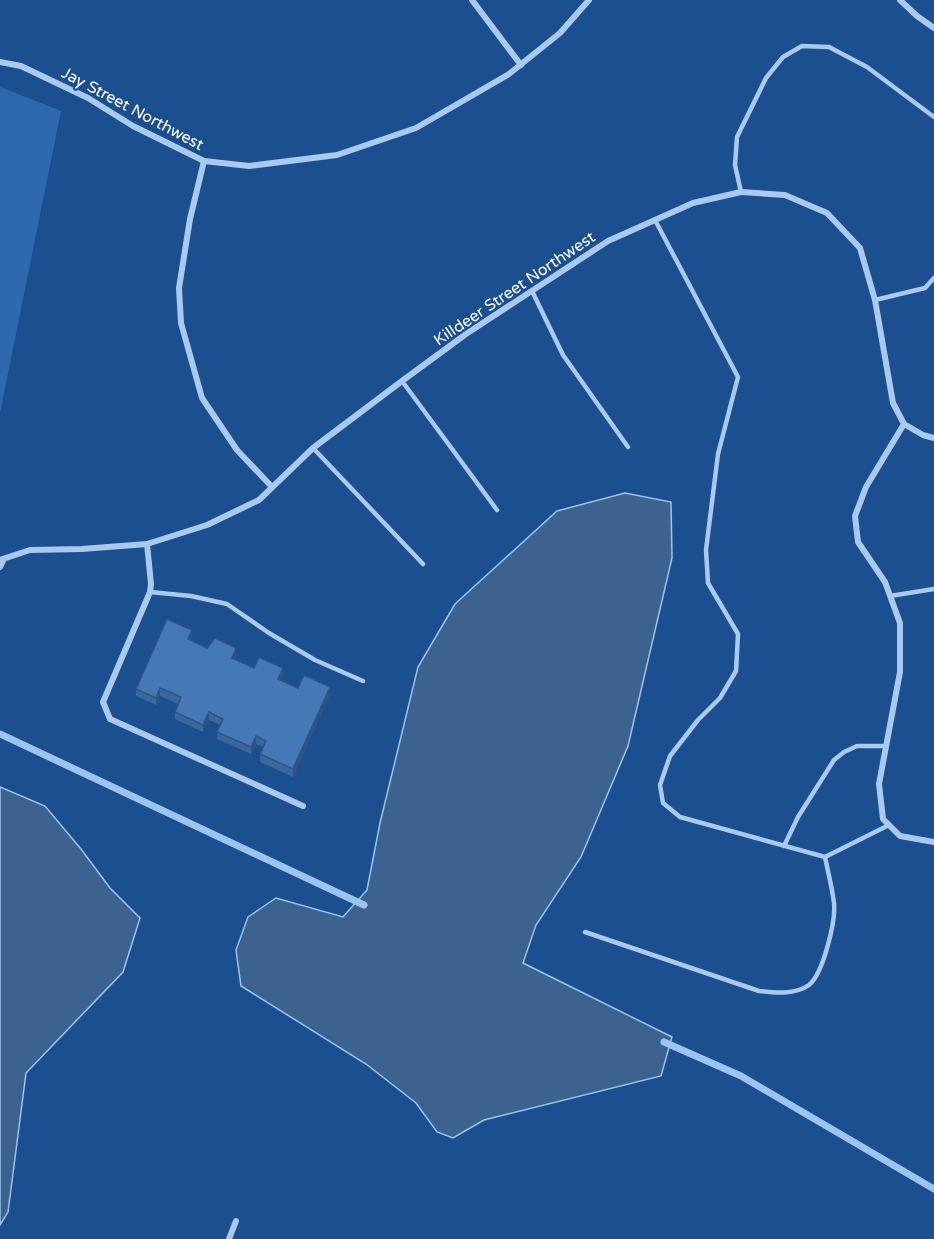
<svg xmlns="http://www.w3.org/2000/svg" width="934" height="1239" font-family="'Varela Round',sans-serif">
  <rect width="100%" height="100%" fill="#1b4f8f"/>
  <path fill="#2e69ad" d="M0,87L61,111L0,413Z"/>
  <path fill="#3c6290" stroke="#9cc4f0" stroke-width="1.5" d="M625,493L671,502L672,558L628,746L581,857L536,925L523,963L672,1037L661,1076L484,1120L453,1138L437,1132L416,1103L366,1064L241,986L236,950L248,917L276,898L343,917L367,890L380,823L418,667L455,604L557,511Z
    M0,787L45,806L81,849L110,888L140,918L123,972L26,1073L8,1212L0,1225Z"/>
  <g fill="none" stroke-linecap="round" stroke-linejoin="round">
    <path stroke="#9cc4f0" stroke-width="7" d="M0,734L364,905
      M664,1042L741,1076L934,1189"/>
    <path stroke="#a9c9ee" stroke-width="4.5" d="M741,192L735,165L737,137L766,78L783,57L802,46L829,47L867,67L934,117
      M655,220L738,377L718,454L706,550L708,583L738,634L736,671L720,698L698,720L670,756L660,785L663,803L680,817L825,857L889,825
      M532,291L563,355L628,447
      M875,300L925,288L934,278
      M402,381L497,510
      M313,448L423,564
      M150,592L191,596L227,604L269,633L315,660L363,681
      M890,596L934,589
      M784,846L798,817L834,760L844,752L857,746H886
      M585,932L759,991C775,993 795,995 809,985C823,974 836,921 834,903C832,887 828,872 825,857"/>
    <path stroke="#a9c9ee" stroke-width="6" d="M472,0L521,65
      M900,0L917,16L934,28
      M0,62L21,66L88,98L133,126L204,161L249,166L337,155L416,128L509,74L560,33L589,0
      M204,161L190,219L179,288L181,323L202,398L237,450L272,487
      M904,424L866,487L855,516L858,542L885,582L900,623V672L879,784L883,819L900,836L934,842
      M147,544L151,584L150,592L103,702L110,719L303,806
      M0,560L30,550L82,549L147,544L207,525L259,500L313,448L402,381L466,334L608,241L693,203L741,192L785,195L827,213L860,248L875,300L893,403L904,424L923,435L934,438
      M0,567L4,559
      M229,1239L236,1221"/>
  </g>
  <path fill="#3a679d" d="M192,637L191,640L207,648L236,656L235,659L254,668L283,676L281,680L298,688L330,694L293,777L260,762V754L264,747L256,744L251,754L217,739V732L221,725L209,720L203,732L175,719V712L178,704L160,696L156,705L136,696V689Z"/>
  <path fill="#305480" d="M192,630V637L188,647V639Z
    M236,648V656L232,665V658Z
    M283,668V676L278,686V679Z
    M330,687V694L293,777V769Z
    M160,688V696L156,705V698Z
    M209,712V720L203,732V725Z
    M256,736V744L251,754V747Z"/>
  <path fill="#4478b7" stroke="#305480" stroke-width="1.5" d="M167,619L192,630L188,639L207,648L215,638L236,648L232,658L254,668L259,657L283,668L278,679L298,688L304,675L330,687L293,769L260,754L266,741L256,736L251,747L217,732L223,719L209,712L203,725L175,712L181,697L160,688L156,698L136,689Z"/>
  <g text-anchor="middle" stroke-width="4.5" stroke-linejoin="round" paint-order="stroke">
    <g font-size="16" fill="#fff" stroke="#1b4f8f">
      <text transform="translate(133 108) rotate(28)" y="6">Jay Street Northwest</text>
      <text transform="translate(514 288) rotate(-34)" y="6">Killdeer Street Northwest</text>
    </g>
  </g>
</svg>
